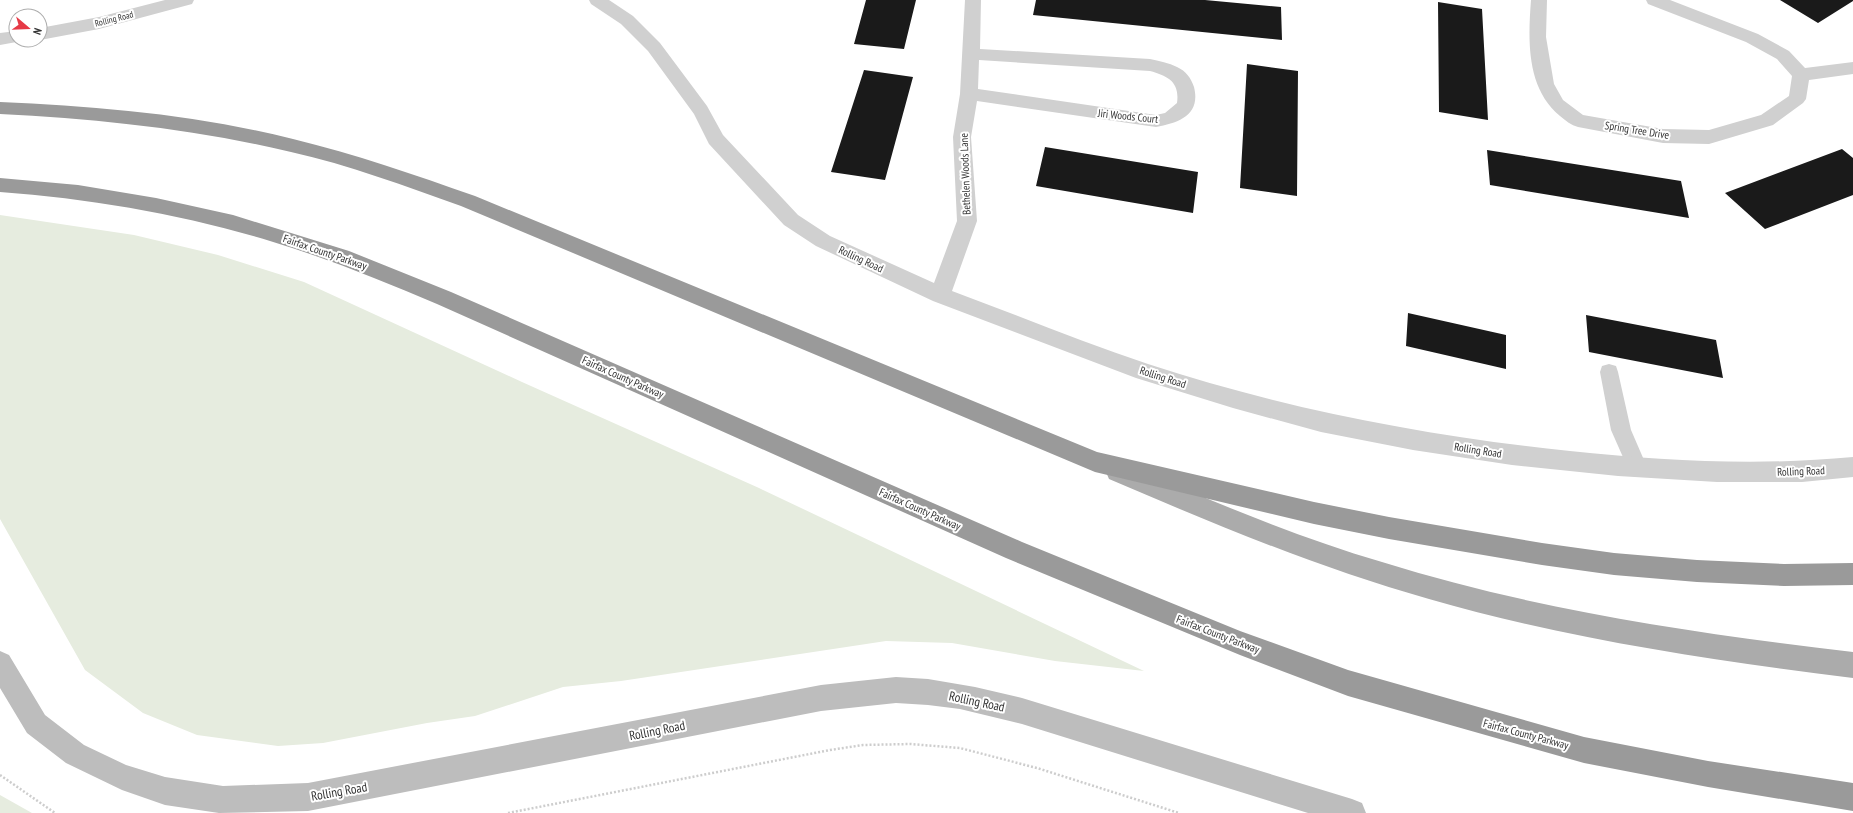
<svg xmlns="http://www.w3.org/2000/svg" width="1853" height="813" font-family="'PT Sans Narrow',sans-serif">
  <rect width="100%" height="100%" fill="#fff"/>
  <path fill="#e6ecdf" d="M0,215L134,235L218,255L304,282L522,382L759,488L1144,671L1055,661L952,643L886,641L621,681L563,687L475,716L427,723L323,743L278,746L197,735L143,713L85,670L0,519Z
    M0,795L32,813H0Z"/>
  <path fill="#1a1a1a" d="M866,0H916L904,49L854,44Z
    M1036,0H1205L1281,7L1282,40L1033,15Z
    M1780,0H1853V1L1818,23Z
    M1438,2L1482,9L1488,120L1439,112Z
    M1247,64L1298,71L1297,196L1240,188Z
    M864,70L913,77L885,180L831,172Z
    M1045,147L1198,172L1193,213L1036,186Z
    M1842,149L1853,158V195L1765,229L1725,193Z
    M1487,150L1681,181L1689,218L1490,185Z
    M1408,313L1506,335V369L1406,346Z
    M1586,315L1716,340L1723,378L1589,352Z"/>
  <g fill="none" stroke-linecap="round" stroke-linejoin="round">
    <path stroke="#cdcdcd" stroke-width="2.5" stroke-dasharray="2 2" stroke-linecap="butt" d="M0,775L55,813
      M508,813L830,750L863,745L910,744L960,748L1037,768L1179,813"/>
    <path fill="#d0d0d0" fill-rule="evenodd" d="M1609,364L1616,366L1618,372L1631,430L1647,467L1644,473L1637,476L1630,473L1611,430L1600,372L1602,366Z"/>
    <path fill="#d0d0d0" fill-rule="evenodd" d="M165,0H194L192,4L99,29L40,40V28L99,17Z
      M589,0H609L633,16L660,43L707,106L723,135L798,215L830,236L934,283L957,221L953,137L960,94L965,0H981L980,49L1150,59C1159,61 1169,63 1177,67C1186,71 1191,78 1194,87C1201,115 1179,123 1156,127L977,101L971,137L977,221L952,291C1017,315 1082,342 1148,364C1285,409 1427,436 1570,451C1664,461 1759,466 1853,457V477L1802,482H1717L1618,476L1512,465L1413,450L1321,432L1233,408L1136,378L933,301L816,246L784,225L709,144L694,114L648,51L621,24L591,4ZM979,60L1150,71C1168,76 1180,82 1177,103L1165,113L1156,115L978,89Z
      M1531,0H1547L1546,37L1554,84L1563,100L1583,115L1663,129L1709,130L1761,115L1789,96L1792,76L1777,59L1746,42L1648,4L1646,0H1670L1758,34L1789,51L1805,68L1853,62V74L1809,80L1806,99L1803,103L1773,125L1709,144L1663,143L1578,127C1571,125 1566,121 1560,116C1526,88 1528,40 1531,0Z
      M16,31V40L22,41L0,45V33Z"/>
    <path fill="#bdbdbd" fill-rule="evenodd" d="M0,651L9,655L45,715L84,745L126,765L165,777L223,786L308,783L821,685L896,677L928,679L975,687L1022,698L1352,799L1362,803L1366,813H1308L1022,724L960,709L928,705L896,703L821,711L308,811L219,813L165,805L122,790L66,763L27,733L0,688Z"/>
    <path fill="#ababab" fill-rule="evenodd" d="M1117,462C1149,474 1181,488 1213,501C1269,524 1325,545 1382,562C1535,610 1694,633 1853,652V678C1710,660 1567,639 1429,599C1319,568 1214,524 1109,479L1106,472L1109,465Z"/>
    <path fill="#9a9a9a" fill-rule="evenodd" d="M0,102C98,106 197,115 293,139C355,154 415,175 475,196L1097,452L1314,502L1389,517L1542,543L1614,553L1697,560L1784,564L1853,563V585L1784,586L1697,582L1614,575L1542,565L1389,539L1314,524L1095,472L461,206C405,186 349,165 291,152C195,129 98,119 0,114Z
      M0,178L78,185L156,198L233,215L349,251L451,292L1022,542L1240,631L1348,670L1584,737L1708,761L1853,783V811L1708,787L1584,763L1348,696L1240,655L1006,558L437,304C382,281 327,258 270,241C182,214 92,199 0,192Z"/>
  </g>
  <g text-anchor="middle" stroke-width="4" stroke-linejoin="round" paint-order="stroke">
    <g font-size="9" fill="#333" stroke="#fff">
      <text transform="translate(114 19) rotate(-14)" y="3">Rolling Road</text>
    </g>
    <g font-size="11" fill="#333" stroke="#fff">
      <text transform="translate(1128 116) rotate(6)" y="4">Jiri Woods Court</text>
      <text transform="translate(1637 130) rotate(9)" y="4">Spring Tree Drive</text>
      <text transform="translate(965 174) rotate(-92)" y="4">Bethelen Woods Lane</text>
      <text transform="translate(325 252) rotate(19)" y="4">Fairfax County Parkway</text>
      <text transform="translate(861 259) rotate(25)" y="4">Rolling Road</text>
      <text transform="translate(623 377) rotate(24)" y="4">Fairfax County Parkway</text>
      <text transform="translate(1163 377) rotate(18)" y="4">Rolling Road</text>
      <text transform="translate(1478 450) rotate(9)" y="4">Rolling Road</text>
      <text transform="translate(1801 471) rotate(-2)" y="4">Rolling Road</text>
      <text transform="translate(920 509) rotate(24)" y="4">Fairfax County Parkway</text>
      <text transform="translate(1218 634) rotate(21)" y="4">Fairfax County Parkway</text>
      <text transform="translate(1526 734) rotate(15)" y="4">Fairfax County Parkway</text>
    </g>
    <g font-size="13" fill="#333" stroke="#fff">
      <text transform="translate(977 701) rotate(12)" y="5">Rolling Road</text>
      <text transform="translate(657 730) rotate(-11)" y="5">Rolling Road</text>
      <text transform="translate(339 791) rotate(-10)" y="5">Rolling Road</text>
    </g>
  </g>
  <g transform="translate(28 28) rotate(109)"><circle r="19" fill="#ffffff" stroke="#adadad"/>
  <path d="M0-3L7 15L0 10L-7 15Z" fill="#e63946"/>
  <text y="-6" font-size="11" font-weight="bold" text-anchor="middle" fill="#333333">N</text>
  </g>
</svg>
